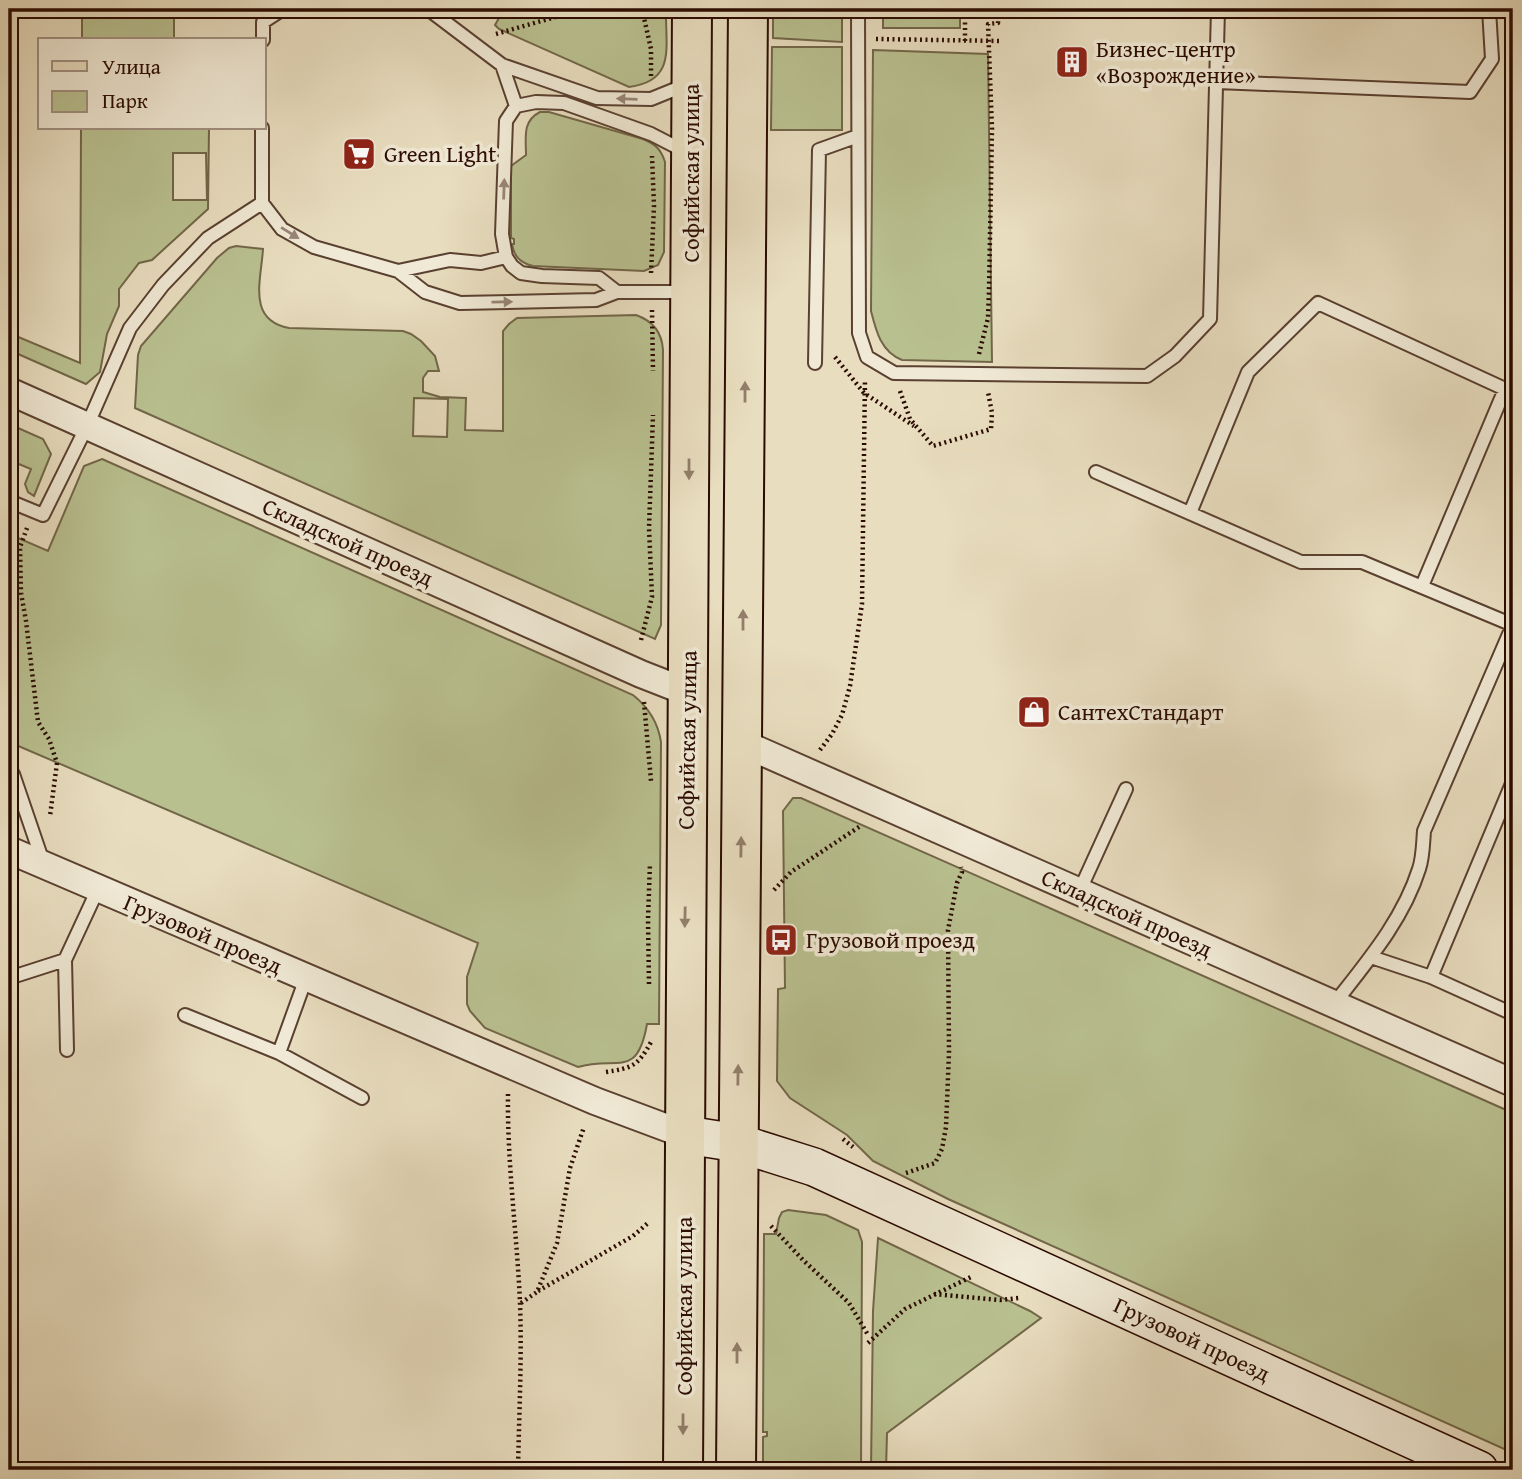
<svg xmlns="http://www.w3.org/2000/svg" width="1522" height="1479" font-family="'Gentium Book Plus',serif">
  <rect width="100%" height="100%" fill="#e8ddbf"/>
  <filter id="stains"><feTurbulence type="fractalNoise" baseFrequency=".00286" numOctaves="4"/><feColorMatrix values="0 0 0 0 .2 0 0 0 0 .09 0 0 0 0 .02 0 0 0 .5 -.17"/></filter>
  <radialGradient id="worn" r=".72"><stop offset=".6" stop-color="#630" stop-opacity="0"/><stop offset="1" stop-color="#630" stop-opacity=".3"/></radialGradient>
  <path fill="#b9c090" stroke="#726648" stroke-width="2" fill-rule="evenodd" d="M82,9H174V40H82Z
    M504,9H666C665,46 677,81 629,87L499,29L495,25Z
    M773,9H842V42L773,38Z
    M883,9H960V28H883Z
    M772,47H842V130H771Z
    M873,50L988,54L992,362L902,360C881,352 876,331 871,311Z
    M540,112H549L643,139C655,144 661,149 665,162L664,252L658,265L644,271L533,266C521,263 514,257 512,244H514V239L511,238V166L526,155C526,138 522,121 540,112Z
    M81,128H209L208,209L152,260L139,263L119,289V306L107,334L100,372L86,384L9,350V333L80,363ZM173,153H206L207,200H173Z
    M236,246L263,249C261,281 247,320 289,328L403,331L411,334L421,341L435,356L439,371H428L423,378V392L440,397L466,398L465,430L503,431V331L509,324L517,318L636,315C653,321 662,332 663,350L661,625L655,639L135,408L138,355L141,346L217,258L229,248ZM414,398L448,399L447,437L413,436Z
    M9,424L43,439L51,454L34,496L28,492L25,484L31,469L9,460Z
    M102,459L633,695C648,707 658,722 661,742L659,1024H647C637,1081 616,1055 578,1067L485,1028L470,1011L467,1004V977L478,943L9,742V534L48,551L84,466Z
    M793,798H801L1513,1113V1453L948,1199L873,1161L847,1135L790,1098L777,1081L778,989L785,988L783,811Z
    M788,1210L826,1215L858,1230L862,1242L861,1470H763V1437L767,1436V1432H763L764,1234H776L779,1218L782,1212Z
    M878,1238L1030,1311L1041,1318L887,1433L886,1470H871L873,1311Z"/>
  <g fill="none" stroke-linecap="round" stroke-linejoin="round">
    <defs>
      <path id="lane" d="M428,9L502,65L597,98L651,99L688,84
        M858,9L859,333L867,357L894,373L1147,376L1175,356L1210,319L1218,9
        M263,40V22L283,9
        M502,65L516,106
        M1217,82L1470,92L1492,59L1489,9
        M262,128V203L282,229L314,247L398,271L425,292L460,303L596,300L617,292H687
        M398,271L450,260L481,263L506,257
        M617,292L599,278L542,276L521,273L512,266L506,257L502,234L506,121L516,106L536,102L564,103L651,134L686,152
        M815,363L819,150L858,136
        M1096,472L1301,562H1362L1513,625L1424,831C1423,843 1423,858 1419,869C1403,920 1366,963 1334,1004
        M9,501L43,515L87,426L130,328L163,285L208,238L262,203
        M1190,513L1248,372L1318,303L1505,389L1422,586
        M9,772L13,774L43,862
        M1079,892L1126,789
        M1371,957L1431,977L1513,1014
        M65,960L67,1050
        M1431,977L1513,781
        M9,978L65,960L98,889
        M185,1015L279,1053L362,1098
        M279,1053L306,978"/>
      <path id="street" d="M9,391L641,674L687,692
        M742,743L1513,1083
        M9,850L595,1101L686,1135"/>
      <path id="secondary" d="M686,1135L738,1143L814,1167L1479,1470"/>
      <path id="primary" d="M683,1470L692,9
        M736,1470L748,9"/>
    </defs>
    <use href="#lane" stroke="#5a4030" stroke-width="16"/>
    <use href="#street" stroke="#5a4030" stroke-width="30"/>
    <use href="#secondary" stroke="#2b0b01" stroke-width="40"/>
    <use href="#primary" stroke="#2b0b01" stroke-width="42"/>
    <path stroke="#2b0b01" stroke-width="4.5" stroke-dasharray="2 3.5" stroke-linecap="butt" d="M642,9L651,49V77
      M496,34L583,9
      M876,39L1001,41
      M965,41V9
      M651,273L654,206L652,156
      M652,310L653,371
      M979,354L988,318L989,291L992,129L988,24L998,23V9
      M835,357L864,393L914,426
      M900,391L910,419L933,446L991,429L992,413L988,392
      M27,528L20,547L21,593L26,621L38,722L49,739L57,763L50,816
      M641,640L652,597L649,528L653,415
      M644,702L651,781
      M820,750L832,734L842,715L850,686L862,604L865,379
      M774,890L791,872L862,825
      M649,984L648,919L650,863
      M606,1072C632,1068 638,1066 651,1042
      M508,1094C507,1164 517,1233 520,1303C522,1359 519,1415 518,1470
      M843,1139L853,1147
      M906,1173L935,1163L942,1149L946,1127L949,1052L948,930L957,883L962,872L961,867
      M771,1226L803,1260L849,1303L868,1335
      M538,1291L633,1236L648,1223
      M934,1294L1000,1300L1019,1298
      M521,1303L537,1292L557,1243L570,1168L584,1127
      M868,1343L905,1309L973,1276"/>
    <use href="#lane" stroke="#f0e9d5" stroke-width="12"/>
    <use href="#street" stroke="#f0e9d5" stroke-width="26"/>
    <use href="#secondary" stroke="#f0e9d5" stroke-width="37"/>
    <use href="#primary" stroke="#e8ddbf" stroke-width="38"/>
  </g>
  <defs><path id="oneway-solid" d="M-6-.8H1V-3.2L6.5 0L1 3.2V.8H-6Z" transform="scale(1.75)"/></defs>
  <g fill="#978576">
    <use href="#oneway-solid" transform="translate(627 99) rotate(-178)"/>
    <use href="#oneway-solid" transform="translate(504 189) rotate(-88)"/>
    <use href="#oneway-solid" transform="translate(290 233) rotate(32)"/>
    <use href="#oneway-solid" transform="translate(502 302) rotate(-1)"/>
  </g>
  <g fill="#937e6a">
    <use href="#oneway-solid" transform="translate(745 392) rotate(-90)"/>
    <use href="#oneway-solid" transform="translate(689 469) rotate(90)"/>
    <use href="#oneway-solid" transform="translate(743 620) rotate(-90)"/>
    <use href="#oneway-solid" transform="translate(741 847) rotate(-89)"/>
    <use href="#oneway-solid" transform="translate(685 917) rotate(91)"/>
    <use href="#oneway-solid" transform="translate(738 1075) rotate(-89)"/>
    <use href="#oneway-solid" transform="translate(737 1353) rotate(-90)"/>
    <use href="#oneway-solid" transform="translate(683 1424) rotate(90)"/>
  </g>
  <defs>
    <symbol id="building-square" viewBox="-11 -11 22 22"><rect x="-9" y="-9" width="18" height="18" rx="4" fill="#8f2418" stroke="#f0e9d5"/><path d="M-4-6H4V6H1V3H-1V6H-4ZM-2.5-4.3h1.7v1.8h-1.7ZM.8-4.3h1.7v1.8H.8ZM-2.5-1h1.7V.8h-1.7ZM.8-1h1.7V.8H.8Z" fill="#fff"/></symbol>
    <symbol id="supermarket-square" viewBox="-11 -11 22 22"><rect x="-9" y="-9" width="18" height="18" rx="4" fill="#8f2418" stroke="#f0e9d5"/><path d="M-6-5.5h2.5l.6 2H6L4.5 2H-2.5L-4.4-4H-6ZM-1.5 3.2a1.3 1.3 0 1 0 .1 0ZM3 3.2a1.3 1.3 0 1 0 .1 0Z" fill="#fff"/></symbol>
    <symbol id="shop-square" viewBox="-11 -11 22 22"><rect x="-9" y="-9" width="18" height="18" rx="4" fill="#8f2418" stroke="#f0e9d5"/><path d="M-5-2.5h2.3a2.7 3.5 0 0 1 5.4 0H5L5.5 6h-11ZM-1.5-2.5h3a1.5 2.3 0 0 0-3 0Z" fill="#fff"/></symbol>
    <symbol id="bus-square" viewBox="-11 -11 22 22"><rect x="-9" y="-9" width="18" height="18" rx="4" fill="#8f2418" stroke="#f0e9d5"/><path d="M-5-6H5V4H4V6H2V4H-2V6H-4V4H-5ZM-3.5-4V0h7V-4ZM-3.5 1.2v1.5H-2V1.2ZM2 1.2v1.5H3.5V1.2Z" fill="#fff"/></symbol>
  </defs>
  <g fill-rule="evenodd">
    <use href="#building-square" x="1053" y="43" width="38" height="38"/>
    <use href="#supermarket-square" x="340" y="135" width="38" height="38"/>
    <use href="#shop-square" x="1015" y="693" width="38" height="38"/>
    <use href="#bus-square" x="762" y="921" width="38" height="38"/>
  </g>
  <g text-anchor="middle" stroke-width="7" stroke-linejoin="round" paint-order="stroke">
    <g font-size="23" fill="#2b0b01" stroke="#f0e9d5" text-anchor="start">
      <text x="1096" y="57">Бизнес-центр<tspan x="1096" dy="26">«Возрождение»</tspan></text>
      <text x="384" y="162">Green Light</text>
      <text x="1058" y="720">СантехСтандарт</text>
      <text x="806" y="948">Грузовой проезд</text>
    </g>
    <g font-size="23" fill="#2b0b01" stroke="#f0e9d5">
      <text transform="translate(691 173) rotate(-90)" y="8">Софийская улица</text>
      <text transform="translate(348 542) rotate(24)" y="8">Складской проезд</text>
      <text transform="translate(687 740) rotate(-89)" y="8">Софийская улица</text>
      <text transform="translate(1127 913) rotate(24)" y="8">Складской проезд</text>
      <text transform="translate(203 934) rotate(23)" y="8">Грузовой проезд</text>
      <text transform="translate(684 1306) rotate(-90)" y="8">Софийская улица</text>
      <text transform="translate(1192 1339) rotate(25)" y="8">Грузовой проезд</text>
    </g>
  </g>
  <rect width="1522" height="1479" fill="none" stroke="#e8ddbf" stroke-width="35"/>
  <rect x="10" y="10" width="1501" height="1458" fill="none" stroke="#2b0b01" stroke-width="3.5"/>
  <rect x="18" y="18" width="1487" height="1444" fill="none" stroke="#2b0b01" stroke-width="2"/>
  <rect x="38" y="38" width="228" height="91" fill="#f0e9d5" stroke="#a19080" stroke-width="2"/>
  <rect x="52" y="61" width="35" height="10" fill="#e8ddbf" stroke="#a19080" stroke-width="2"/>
  <text x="102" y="74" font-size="21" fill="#2b0b01">Улица</text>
  <rect x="52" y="91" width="35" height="21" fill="#b9c090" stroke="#a19080" stroke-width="2"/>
  <text x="102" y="108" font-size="21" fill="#2b0b01">Парк</text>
  <rect width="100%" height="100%" filter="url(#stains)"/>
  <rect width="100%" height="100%" fill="url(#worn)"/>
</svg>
